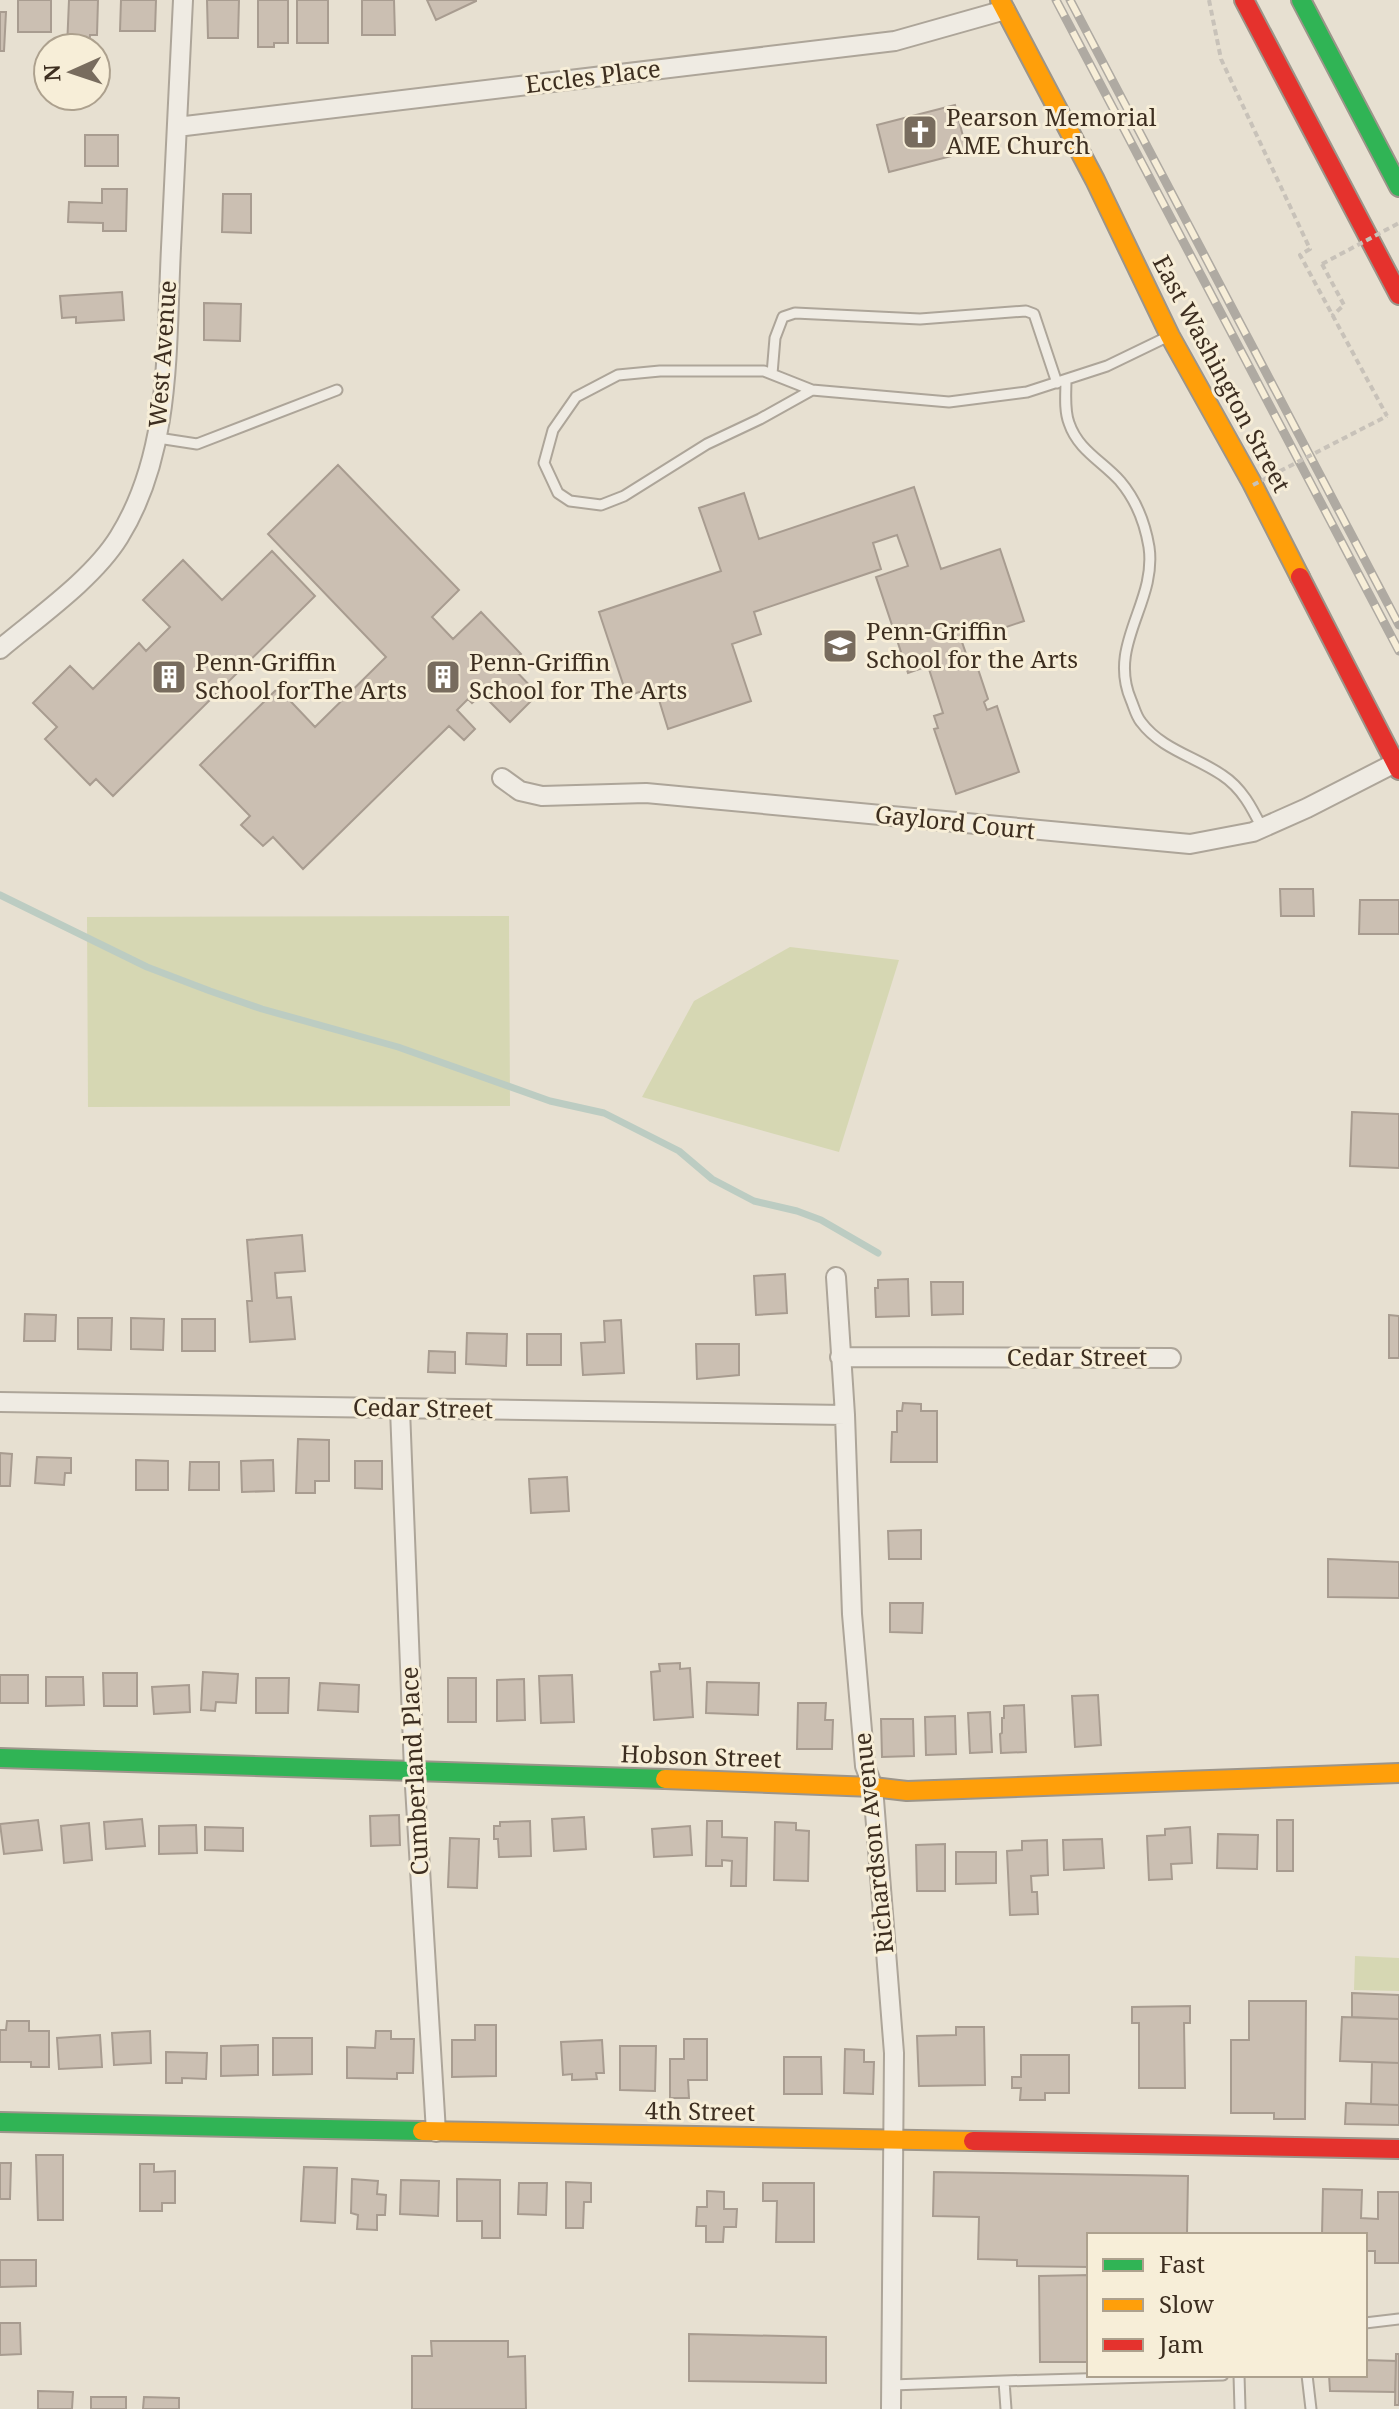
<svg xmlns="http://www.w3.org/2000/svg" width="1399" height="2409" font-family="'Noto Serif',serif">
  <rect width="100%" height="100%" fill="#e7e0d1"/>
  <path fill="#d6d7b3" d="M509,916L510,1106L88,1107L87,917Z
    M790,947L899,960L839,1152L642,1097L694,1001Z
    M1355,1956L1399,1958V1991L1354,1990Z"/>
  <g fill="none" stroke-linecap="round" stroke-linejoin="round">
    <path stroke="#bcccc2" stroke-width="7" d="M0,895L147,967L210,991L262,1009L398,1047L550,1101L604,1113L679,1151L712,1179L754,1201L797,1211L821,1220L878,1253"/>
  </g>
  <path fill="#cbbfb2" stroke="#a89c90" stroke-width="2" d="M18,0H51V32H18Z
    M69,0H98L97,35H90L89,48H67Z
    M121,0H156L155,31H120Z
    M207,0H239L238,38H208Z
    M258,0H288V43H274V47H258Z
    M297,0H328V43H297Z
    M362,0H394L395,35H362Z
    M427,0H476V1L436,20Z
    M0,12H6L4,51H0Z
    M955,105L967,152L889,172L877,125Z
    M85,135H118V166H85Z
    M102,189H127L126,231H103V223L68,222L69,202L102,203Z
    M223,194H251V233L222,232Z
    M122,292L124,320L76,323V317L62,318L60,296Z
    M204,303L241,304L240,341L204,340Z
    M338,465L459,590L432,617L453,639L481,612L521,654L510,665L538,694L510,722L482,694L472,703L468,699L457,710L475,729L464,740L449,726L303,869L273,837L263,846L241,825L250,816L200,765L278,688L315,727L386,657L268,534Z
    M914,487L941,569L1000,549L1024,621L962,642L971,668L977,666L988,699L984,702L987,710L997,706L1019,772L956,794L934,729L938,728L934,716L943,713L928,666L908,673L876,577L908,566L897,535L873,543L881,569L754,612L761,634L732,644L751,701L668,729L655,687L627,696L599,612L721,571L699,508L744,493L759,539Z
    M272,551L315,596L113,796L96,779L90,785L45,739L57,727L33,703L70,666L93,689L139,643L146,651L170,627L143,600L183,560L222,600Z
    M1280,889H1313L1314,916H1281Z
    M1360,900H1399V934H1359Z
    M1352,1112L1399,1114V1168L1350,1166Z
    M302,1235L305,1271L275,1273L277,1298L291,1297L295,1339L250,1342L247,1301H252L247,1240Z
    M785,1274L787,1313L756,1315L754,1276Z
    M908,1279L909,1316L876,1317L875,1288H878V1280Z
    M931,1282H963V1314L932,1315Z
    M25,1314L56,1315L55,1341H24Z
    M1389,1315L1399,1316V1358H1389Z
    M78,1318H112L111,1350L78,1349Z
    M131,1318L164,1319L163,1350L131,1349Z
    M182,1319H215V1351H182Z
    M621,1320L624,1373L583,1375L581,1343L605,1342L604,1321Z
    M467,1333L507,1334L506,1366L466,1364Z
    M527,1334H561V1365H527Z
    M696,1344H739V1375L697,1379Z
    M429,1351L455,1352V1373L428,1372Z
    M903,1403L921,1404V1411H937V1462H891L892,1432H897V1411H902Z
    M298,1439L329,1440V1481H315V1493H296Z
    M0,1453L12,1454L10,1486H0Z
    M37,1457L71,1458V1473H65L64,1485L35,1483Z
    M136,1460L168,1461V1490H136Z
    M273,1460L274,1491L242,1492L241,1461Z
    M355,1461H382V1489L355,1488Z
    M190,1462H219V1490H189Z
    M567,1477L569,1511L531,1513L529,1479Z
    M921,1530V1559H889L888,1531Z
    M1328,1559L1399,1562V1598L1328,1597Z
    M890,1603H923L922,1633L890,1632Z
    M680,1663V1669L690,1668L693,1717L654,1720L651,1672L660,1671L659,1664Z
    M203,1672L238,1674L236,1703L216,1702L215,1711L201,1710Z
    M103,1673H137V1706H104Z
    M0,1675H28V1703H0Z
    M572,1675L574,1722L541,1723L539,1676Z
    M46,1677H83L84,1705L46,1706Z
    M256,1678H289L288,1713H256Z
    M448,1678H476V1722H448Z
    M524,1679L525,1720L497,1721V1680Z
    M707,1682L759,1683L758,1715L706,1713Z
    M320,1683L359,1685L358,1712L318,1710Z
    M189,1685L190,1712L154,1714L152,1687Z
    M1098,1695L1101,1745L1075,1747L1072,1696Z
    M798,1703H826L825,1720H833L832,1749H797Z
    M1024,1705L1026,1752L1001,1753L1000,1734L1002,1733V1718H1004V1706Z
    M990,1712L992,1752L970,1753L968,1713Z
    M955,1716L956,1754L926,1755L925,1717Z
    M881,1719H913L914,1756L882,1757Z
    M399,1815L400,1845L371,1846L370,1816Z
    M584,1817L586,1849L554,1851L552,1819Z
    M142,1819L145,1846L106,1849L104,1822Z
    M38,1820L42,1850L4,1854L0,1824Z
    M1277,1820H1293V1871H1277Z
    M530,1821L531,1856L499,1857L498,1839H494V1826H500V1822Z
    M707,1821H722V1837L747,1838L746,1886H731L732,1861L722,1860V1866H706Z
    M775,1822L796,1823V1830L809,1831L808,1881L774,1880Z
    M89,1823L92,1860L64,1863L61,1826Z
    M196,1825L197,1853L159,1854V1826Z
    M690,1826L692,1855L654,1857L652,1829Z
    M205,1827L243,1828V1851L205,1850Z
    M1190,1827L1192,1863L1171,1864L1172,1879L1149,1880L1147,1836L1165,1835V1829Z
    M1218,1834L1258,1835L1257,1869L1217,1868Z
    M450,1838L479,1839L477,1888L448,1887Z
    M1102,1839L1104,1868L1064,1870L1063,1840Z
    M1047,1840L1048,1875L1031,1876L1032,1892H1037L1038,1914L1010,1915L1007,1851L1022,1850V1841Z
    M945,1844V1891H917L916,1845Z
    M956,1852H996V1883L956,1884Z
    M1352,1993L1399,1995V2019L1352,2017Z
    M1249,2001H1306L1305,2119H1274V2113H1231V2040H1249Z
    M1190,2006V2023H1184L1185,2088H1139V2023H1132V2007Z
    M1342,2017L1399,2019V2063L1340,2061Z
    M7,2021H29V2031H49V2067H31V2062H0V2030H6Z
    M475,2025H496V2076L452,2077V2040H475Z
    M956,2027H984L985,2085L919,2086L917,2036L956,2035Z
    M150,2031L151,2063L114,2065L112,2033Z
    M376,2031H391V2039H414L413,2073H397V2079L347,2078V2047L375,2048Z
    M100,2035L102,2067L59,2069L57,2038Z
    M273,2038H312V2074L273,2075Z
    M684,2039H707V2080H688L689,2098H670V2059H684Z
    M602,2040L604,2073H596L597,2079L572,2080V2074L563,2075L561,2042Z
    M258,2045V2075L221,2076V2046Z
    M620,2046H656L655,2091L620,2090Z
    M845,2049L864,2050V2062H874L873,2094L844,2093Z
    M166,2052L207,2053L206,2079L182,2078V2083H166Z
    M1021,2055H1069V2093H1045V2100H1020L1021,2088H1012V2077H1021Z
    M784,2057H821L822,2094H784Z
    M1372,2062L1399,2063V2105L1371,2104Z
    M1346,2103L1399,2105V2125L1345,2124Z
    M36,2155H63V2220H38Z
    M0,2163H11L10,2199H0Z
    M140,2164H154V2172L175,2171V2203H162V2211H140Z
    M304,2167L337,2168L335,2223L301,2221Z
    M934,2172L1188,2176L1187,2235H1089V2267L1017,2266V2260L978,2259L979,2217L933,2216Z
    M352,2179L378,2181L377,2194L386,2195L385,2215H377V2230L357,2229L358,2215L351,2213Z
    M457,2179L500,2180V2238H482V2221H457Z
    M401,2180L439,2181L438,2216L400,2214Z
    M566,2182L591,2183V2202H584L583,2228H566Z
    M519,2183H547L546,2215L518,2214Z
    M763,2183H814V2242H776L777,2201H763Z
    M1323,2189L1362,2190L1361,2218L1378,2219V2192H1399V2263H1375V2251H1365V2235H1322Z
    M707,2191L724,2192V2209H737L736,2227H724L723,2242H706V2226H696L697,2207H707Z
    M0,2260H36V2286L0,2287Z
    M1089,2275V2362H1040L1039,2276Z
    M0,2323H20L21,2354L0,2355Z
    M689,2334L826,2337V2383L689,2381Z
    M431,2341H508V2357L525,2356L526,2409H412V2356H432Z
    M1396,2354H1399V2405H1395Z
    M1365,2360L1396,2361L1395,2392L1330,2391L1329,2375H1365Z
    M38,2391L73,2392L72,2409H38Z
    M91,2397H126V2409H91Z
    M144,2397L179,2398V2409H143Z"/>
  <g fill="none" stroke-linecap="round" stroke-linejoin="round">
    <defs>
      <path id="lane" d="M772,374L775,338L783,317L795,313L920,319L1026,311L1034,314L1057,383
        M1066,380C1066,393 1064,410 1069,423C1078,450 1102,461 1120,481C1137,501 1145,523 1149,547C1157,603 1107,644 1131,700C1134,707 1136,716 1141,722C1161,749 1196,757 1222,775C1242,788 1252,808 1262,828
        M812,390L760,419L707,444L624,496L601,505L570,501L558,493L544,463L553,430L576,397L618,375L660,371H764L812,390L949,402L1027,392L1107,366L1167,337
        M158,438L197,444L337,390
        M1365,2323L1399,2319
        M1239,2375L1240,2409
        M1307,2375L1311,2409
        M1004,2381L1223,2375
        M892,2385L1004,2381L1006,2409"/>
      <path id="street" d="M177,127L895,41L1005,10
        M0,649C38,617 93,579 119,537C172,452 166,346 171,248C175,166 179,83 183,0
        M502,778L520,791L542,796L646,793L1190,844L1253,832L1307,808L1395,763
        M836,1277L845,1415L852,1614L865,1766L873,1787L894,2053L891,2409
        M840,1357L1171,1358
        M0,1402L845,1415
        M400,1409L414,1770L436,2132"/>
      <path id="fast" d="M1301,0L1399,187
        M0,1758L665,1779
        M0,2122L422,2131"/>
      <path id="slow" d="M1000,0L1095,180L1170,336L1252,483L1300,577
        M665,1779L873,1787L907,1791L1399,1773
        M422,2131L973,2141"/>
      <path id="jam" d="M1244,0L1399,295
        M1300,577L1399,770
        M973,2141L1399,2149"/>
    </defs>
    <use href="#lane" stroke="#ada599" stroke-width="13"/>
    <use href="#street" stroke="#ada599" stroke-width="22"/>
    <use href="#fast" stroke="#9c958a" stroke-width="22"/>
    <use href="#slow" stroke="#9c958a" stroke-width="22"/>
    <use href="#jam" stroke="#9c958a" stroke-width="22"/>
    <path stroke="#c8c2b9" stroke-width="4" stroke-dasharray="6 4" stroke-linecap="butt" d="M1209,0L1221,59L1310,249L1300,255L1387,416
      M1322,264L1344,305L1332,316"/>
    <use href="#lane" stroke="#efebe3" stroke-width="9"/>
    <use href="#street" stroke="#efebe3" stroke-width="18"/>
    <use href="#fast" stroke="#30b455" stroke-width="18"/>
    <use href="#slow" stroke="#ff9f0a" stroke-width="18"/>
    <use href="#jam" stroke="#e5322d" stroke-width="18"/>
    <defs>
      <path id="rail" d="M1056,0L1399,651
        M1070,0L1399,625"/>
    </defs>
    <use href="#rail" stroke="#afaaa2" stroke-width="9"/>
    <use href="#rail" stroke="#f7eed8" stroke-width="6" stroke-dasharray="18" stroke-linecap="butt"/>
    <path stroke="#c8c2b9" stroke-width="4" stroke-dasharray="6 4" stroke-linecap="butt" d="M1322,264L1399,223
      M1253,485L1387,416"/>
  </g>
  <defs>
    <symbol id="church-square" viewBox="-11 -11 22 22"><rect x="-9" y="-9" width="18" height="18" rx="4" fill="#786c5e" stroke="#f7eed8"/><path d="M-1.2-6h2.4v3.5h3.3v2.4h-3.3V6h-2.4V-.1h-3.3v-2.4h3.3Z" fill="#fff"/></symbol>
    <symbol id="school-square" viewBox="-11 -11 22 22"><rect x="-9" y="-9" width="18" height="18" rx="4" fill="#786c5e" stroke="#f7eed8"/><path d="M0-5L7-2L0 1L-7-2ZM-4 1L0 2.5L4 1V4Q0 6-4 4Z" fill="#fff"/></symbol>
    <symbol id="building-square" viewBox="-11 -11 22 22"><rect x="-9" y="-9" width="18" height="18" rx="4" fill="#786c5e" stroke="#f7eed8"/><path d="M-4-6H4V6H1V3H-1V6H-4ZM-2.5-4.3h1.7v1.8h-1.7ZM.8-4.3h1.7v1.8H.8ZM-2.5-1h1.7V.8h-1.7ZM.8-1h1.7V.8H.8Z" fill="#fff"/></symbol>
  </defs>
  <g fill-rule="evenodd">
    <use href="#church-square" x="900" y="112" width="40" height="40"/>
    <use href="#school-square" x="820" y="626" width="40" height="40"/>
    <use href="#building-square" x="149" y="657" width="40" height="40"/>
    <use href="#building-square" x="423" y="657" width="40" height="40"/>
  </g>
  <g text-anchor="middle" stroke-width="6" stroke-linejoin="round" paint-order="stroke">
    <g font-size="24" fill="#3d2e20" stroke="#f7eed8">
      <text transform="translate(593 77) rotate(-7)" y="8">Eccles Place</text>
      <text transform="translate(163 354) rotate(-86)" y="8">West Avenue</text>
      <text transform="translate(1221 374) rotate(62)" y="8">East Washington Street</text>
      <text transform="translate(955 823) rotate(6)" y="8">Gaylord Court</text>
      <text x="1077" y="1366">Cedar Street</text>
      <text transform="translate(423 1409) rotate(1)" y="8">Cedar Street</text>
      <text transform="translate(701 1757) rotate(2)" y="8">Hobson Street</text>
      <text transform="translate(415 1771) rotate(-93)" y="8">Cumberland Place</text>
      <text transform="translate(874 1843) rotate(-96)" y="8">Richardson Avenue</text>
      <text transform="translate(700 2112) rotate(1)" y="8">4th Street</text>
    </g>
    <g font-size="24" fill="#3d2e20" stroke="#f7eed8" text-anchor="start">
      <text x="946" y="126">Pearson Memorial<tspan x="946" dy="28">AME Church</tspan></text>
      <text x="866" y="640">Penn-Griffin<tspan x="866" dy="28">School for the Arts</tspan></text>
      <text x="195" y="671">Penn-Griffin<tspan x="195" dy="28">School forThe Arts</tspan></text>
      <text x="469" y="671">Penn-Griffin<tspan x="469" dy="28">School for The Arts</tspan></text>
    </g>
  </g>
  <rect x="1087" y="2233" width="280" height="144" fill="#f7eed8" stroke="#ada18e" stroke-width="2"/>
  <rect x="1103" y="2259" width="40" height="12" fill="#30b455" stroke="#ada18e" stroke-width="2"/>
  <text x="1159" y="2273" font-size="24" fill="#3d2e20">Fast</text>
  <rect x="1103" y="2299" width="40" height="12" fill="#ff9f0a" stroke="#ada18e" stroke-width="2"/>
  <text x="1159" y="2313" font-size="24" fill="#3d2e20">Slow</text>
  <rect x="1103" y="2339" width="40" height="12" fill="#e5322d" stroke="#ada18e" stroke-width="2"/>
  <text x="1159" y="2353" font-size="24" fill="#3d2e20">Jam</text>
  <g transform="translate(72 72) rotate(267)"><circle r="38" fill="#f7eed8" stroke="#ada18e" stroke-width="2"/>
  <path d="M0-6L14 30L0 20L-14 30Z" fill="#786c5e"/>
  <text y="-12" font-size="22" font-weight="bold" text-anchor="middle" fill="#3d2e20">N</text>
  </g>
</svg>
